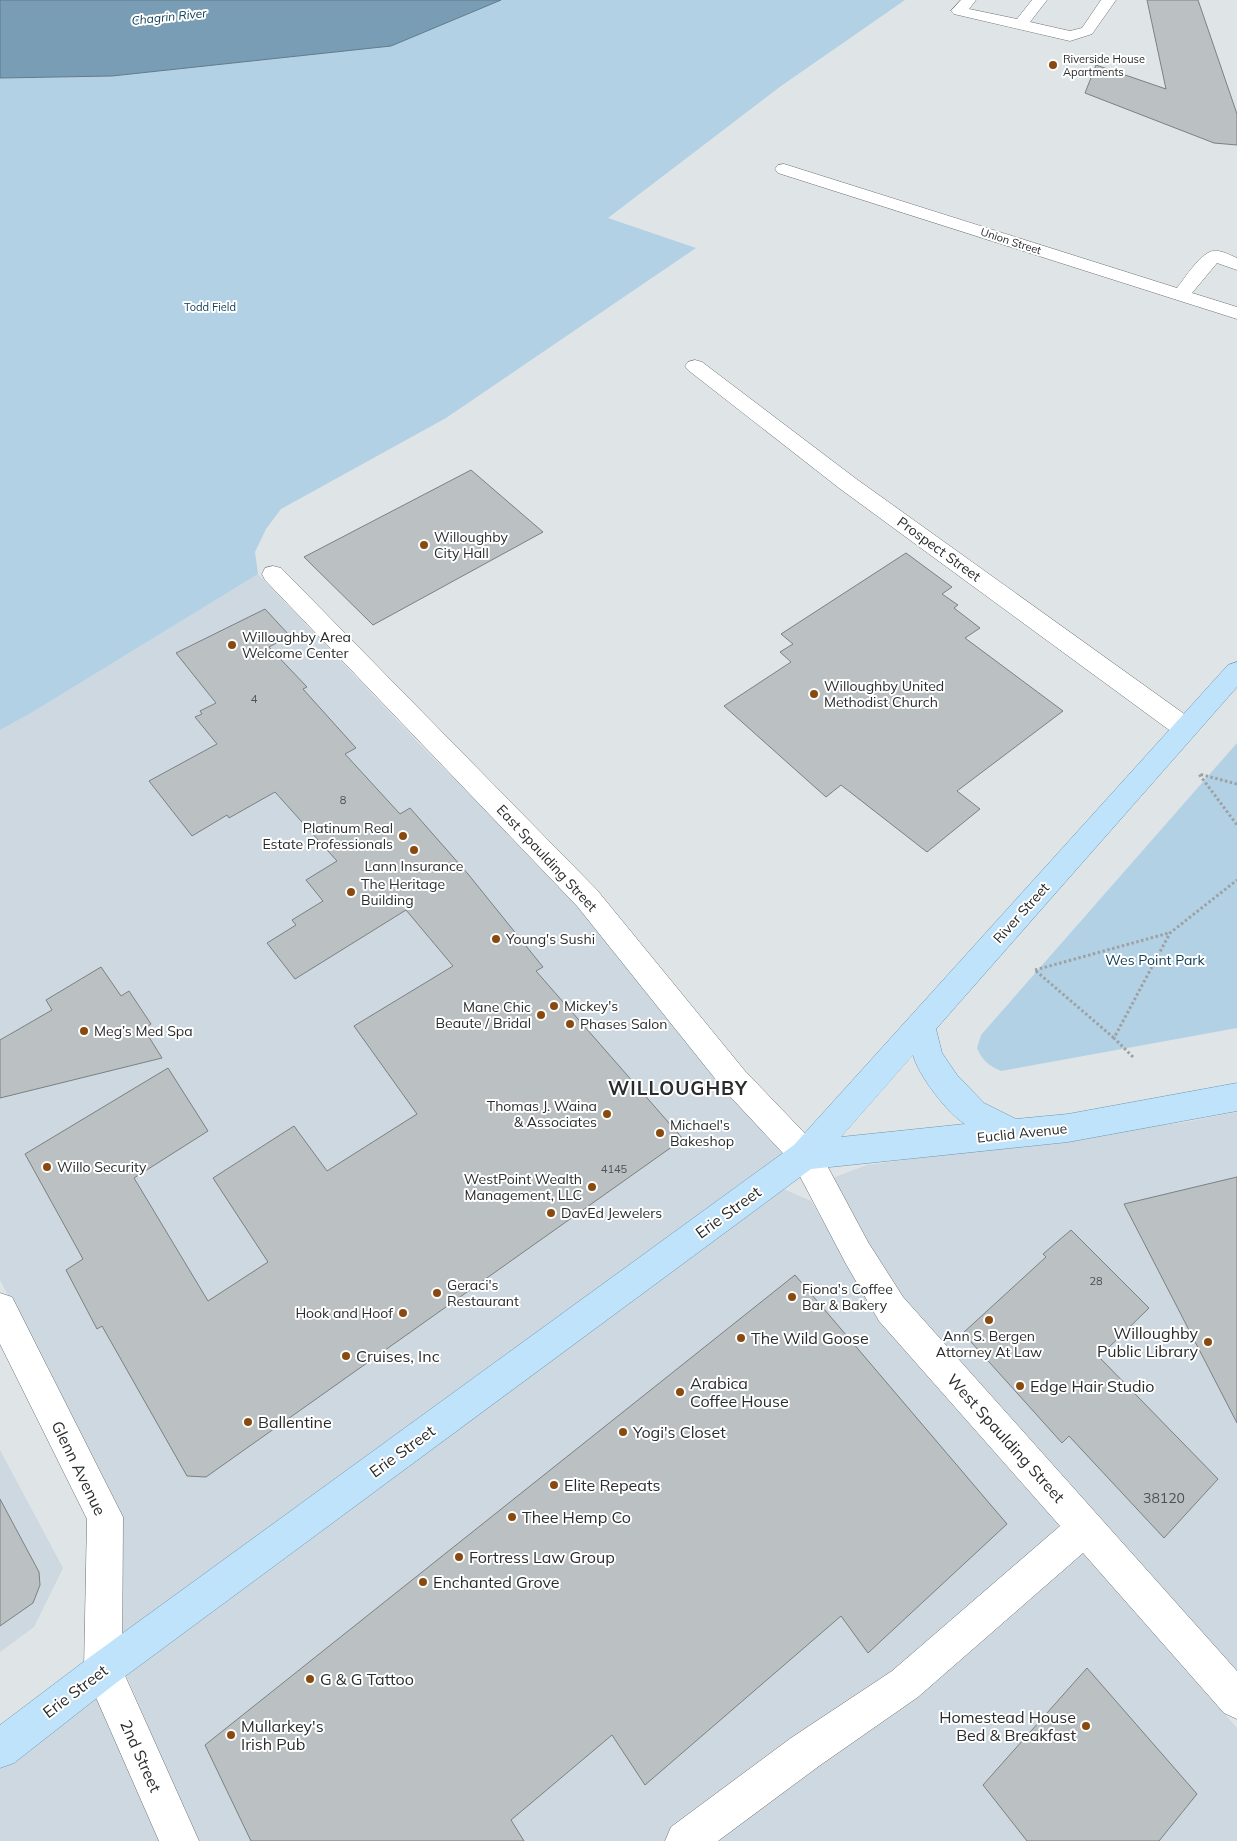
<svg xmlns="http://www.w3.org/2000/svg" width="1237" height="1841" font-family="Mulish,sans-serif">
  <rect width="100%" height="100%" fill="#dfe4e7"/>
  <path fill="#cdd8e0" d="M258,574L429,754L575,898L787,1151L120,1639L119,1512L0,1280V730L31,713Z
    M1237,1112V1678L891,1285L830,1179L867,1165L1186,1122Z
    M779,1187L811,1201L875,1312L1237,1728V1841H196L126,1674Z
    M0,1450L63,1568L34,1627L0,1652Z
    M99,1690L165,1841H0V1766Z"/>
  <path fill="#b3d1e4" d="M501,0H905L781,86L608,218L696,248L446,418L281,509L266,529L255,552L258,574L31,713L0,730V78L112,76L391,46Z
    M1237,743V1028L1001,1071C989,1066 982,1060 977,1048L981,1035Z"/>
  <path fill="#799db4" stroke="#617b8b" d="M0,0H501L391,46L112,76L0,78Z"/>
  <path fill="#bbc0c3" stroke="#7c8083" d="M1147,0H1198L1237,114V145L1214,143L1085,93L1096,65L1166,89Z
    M471,470L543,532L373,625L304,557Z
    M906,553L952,587L942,594L958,605L954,608L980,628L965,638L1063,711L957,791L980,809L927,852L841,785L826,797L724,706L791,662L780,652L793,644L781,634Z
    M265,609L290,636L269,647L307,687L303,689L356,748L345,754L400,814L410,808L468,874L543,967L536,971L683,1139L206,1477L187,1476L102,1326L97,1329L66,1270L83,1259L25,1154L168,1068L208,1131L134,1178L208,1301L268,1262L213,1178L294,1126L327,1171L417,1114L354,1026L453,966L406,910L295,979L267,943L296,925L292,920L323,901L306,880L337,861L275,792L229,818L227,815L192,836L149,781L217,744L195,717L202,714L200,711L216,703L176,653Z
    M101,967L121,996L129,991L151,1024L144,1029L162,1058L0,1098V1040L52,1010L46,1000Z
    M1237,1177V1423L1124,1204Z
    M1071,1230L1149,1308L1099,1357L1218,1479L1164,1538L1069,1436L1062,1443L963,1333L1046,1257L1043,1254Z
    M795,1275L1007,1524L868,1653L841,1616L645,1785L612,1735L511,1820L524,1841H251L205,1745Z
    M0,1499L39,1572L40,1585L33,1603L0,1626Z
    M1087,1668L1197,1794L1159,1841H1027L983,1785Z"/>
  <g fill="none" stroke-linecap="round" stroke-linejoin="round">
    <defs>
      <path id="minor" d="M961,0H976L969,9L1017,19L1032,0H1047L1030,22L1070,31L1082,28L1101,0H1116L1092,34L1070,41L954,14L951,11Z
        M784,164L1177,288C1184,279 1202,251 1214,251C1221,250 1230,255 1237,258V270L1217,263L1192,293L1237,307V319L778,173L775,169L778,165Z
        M695,360L702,362L855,478L1194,721L1197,728L1194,735L1185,738L1176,735L839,488L688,370L685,366L688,362Z
        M273,566L281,568L597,890L745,1071L816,1145L868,1242L903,1297L1237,1671V1719L1224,1713L1083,1553L918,1697L819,1766L718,1841H665L671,1827L791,1738L892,1671L1060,1526L879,1321L846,1264L794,1165L725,1091L577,906L265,580L262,574L265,568Z
        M0,1293L12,1297L123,1517L122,1669L199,1841H159L84,1670L87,1519L0,1344Z"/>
      <path id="major" d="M1237,662V687L936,1029L942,1053L957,1075L984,1103L1016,1119L1068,1114L1237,1083V1111L1068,1142L811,1169L116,1683L14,1763L0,1768V1725L90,1657L794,1145L1228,665ZM913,1055C918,1075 948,1114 965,1124L841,1137Z"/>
    </defs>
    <use href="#minor" stroke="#6d7174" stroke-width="1"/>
    <use href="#major" stroke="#6e96b0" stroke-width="1"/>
    <path stroke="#9da1a3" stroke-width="3" stroke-dasharray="2.5 2.5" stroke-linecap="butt" d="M1237,784L1199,774L1237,825
      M1035,970L1169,933
      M1036,971L1114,1038
      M1133,1057L1114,1038L1170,933L1237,880"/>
    <use href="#minor" fill="#fff" fill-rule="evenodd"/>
    <use href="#major" fill="#bee3fa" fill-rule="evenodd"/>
  </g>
  <g fill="#894a10" stroke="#fff" stroke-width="2">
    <circle cx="1053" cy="65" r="5"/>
    <circle cx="424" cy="545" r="5"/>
    <circle cx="232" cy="645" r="5"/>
    <circle cx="814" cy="694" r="5"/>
    <circle cx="403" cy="836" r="5"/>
    <circle cx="414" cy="850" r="5"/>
    <circle cx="351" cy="892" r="5"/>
    <circle cx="496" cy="939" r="5"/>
    <circle cx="554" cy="1006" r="5"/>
    <circle cx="541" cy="1015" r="5"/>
    <circle cx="570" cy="1024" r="5"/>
    <circle cx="84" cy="1031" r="5"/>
    <circle cx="607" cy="1114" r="5"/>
    <circle cx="660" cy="1133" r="5"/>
    <circle cx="47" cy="1167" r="5"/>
    <circle cx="592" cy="1187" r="5"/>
    <circle cx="551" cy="1213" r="5"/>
    <circle cx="437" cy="1293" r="5"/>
    <circle cx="792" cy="1297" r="5"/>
    <circle cx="403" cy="1313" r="5"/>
    <circle cx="989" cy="1320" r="5"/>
    <circle cx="741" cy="1338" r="5"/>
    <circle cx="1208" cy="1342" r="5"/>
    <circle cx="346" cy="1356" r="5"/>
    <circle cx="1020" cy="1386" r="5"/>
    <circle cx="680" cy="1392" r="5"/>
    <circle cx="248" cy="1422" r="5"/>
    <circle cx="623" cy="1432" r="5"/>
    <circle cx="554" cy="1485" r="5"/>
    <circle cx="512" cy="1517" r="5"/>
    <circle cx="459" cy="1557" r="5"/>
    <circle cx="423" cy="1582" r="5"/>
    <circle cx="310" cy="1679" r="5"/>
    <circle cx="1086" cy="1726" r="5"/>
    <circle cx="231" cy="1735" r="5"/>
  </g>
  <g text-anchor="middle" stroke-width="4" stroke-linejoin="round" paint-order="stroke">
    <g font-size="11" fill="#292b2c" stroke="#fff" text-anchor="start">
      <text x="1063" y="63">Riverside House<tspan x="1063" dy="13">Apartments</tspan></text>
    </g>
    <g font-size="11" fill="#292b2c" stroke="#fff">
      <text transform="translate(1011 241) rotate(18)" y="4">Union Street</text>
    </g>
    <g font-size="11" fill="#104059" stroke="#fff">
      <text x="210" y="311">Todd Field</text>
    </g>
    <g font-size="11" fill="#4e5052">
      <text x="254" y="703">4</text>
      <text x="343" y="804">8</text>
      <text x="614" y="1173">4145</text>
      <text x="1096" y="1285">28</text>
    </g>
    <g font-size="12" font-style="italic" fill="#063951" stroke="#fff">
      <text transform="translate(169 17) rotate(-6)" y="4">Chagrin River</text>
    </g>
    <g font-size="14" fill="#292b2c" stroke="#fff" text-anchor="start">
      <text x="434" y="542">Willoughby<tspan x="434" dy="16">City Hall</tspan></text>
      <text x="242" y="642">Willoughby Area<tspan x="242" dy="16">Welcome Center</tspan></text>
      <text x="824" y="691">Willoughby United<tspan x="824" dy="16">Methodist Church</tspan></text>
      <text x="393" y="833" text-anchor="end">Platinum Real<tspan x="393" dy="16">Estate Professionals</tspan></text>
      <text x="414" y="871" text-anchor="middle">Lann Insurance</text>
      <text x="361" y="889">The Heritage<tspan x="361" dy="16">Building</tspan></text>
      <text x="506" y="944">Young's Sushi</text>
      <text x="564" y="1011">Mickey's</text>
      <text x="531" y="1012" text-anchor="end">Mane Chic<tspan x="531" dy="16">Beaute / Bridal</tspan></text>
      <text x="580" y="1029">Phases Salon</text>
      <text x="94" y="1036">Meg’s Med Spa</text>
      <text x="597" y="1111" text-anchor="end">Thomas J. Waina<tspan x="597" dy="16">&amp; Associates</tspan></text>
      <text x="670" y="1130">Michael's<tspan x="670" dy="16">Bakeshop</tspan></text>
      <text x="57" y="1172">Willo Security</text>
      <text x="582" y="1184" text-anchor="end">WestPoint Wealth<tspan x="582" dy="16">Management, LLC</tspan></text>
      <text x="561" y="1218">DavEd Jewelers</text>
      <text x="447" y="1290">Geraci's<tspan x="447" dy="16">Restaurant</tspan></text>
      <text x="802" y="1294">Fiona's Coffee<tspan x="802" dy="16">Bar &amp; Bakery</tspan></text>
      <text x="393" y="1318" text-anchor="end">Hook and Hoof</text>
      <text x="989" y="1341" text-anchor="middle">Ann S. Bergen<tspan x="989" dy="16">Attorney At Law</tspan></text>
    </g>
    <g font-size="14" fill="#292b2c" stroke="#fff">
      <text transform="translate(939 549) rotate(36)" y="5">Prospect Street</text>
      <text transform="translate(547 858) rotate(47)" y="5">East Spaulding Street</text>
      <text transform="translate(1021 913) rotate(-48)" y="5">River Street</text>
      <text transform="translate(1022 1133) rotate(-6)" y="5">Euclid Avenue</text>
    </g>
    <g font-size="14" fill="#104059" stroke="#fff">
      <text x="1155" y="965">Wes Point Park</text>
    </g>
    <g font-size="14" fill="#4e5052">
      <text x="1164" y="1503">38120</text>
    </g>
    <g font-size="16" fill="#292b2c" stroke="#fff">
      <text transform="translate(728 1212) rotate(-36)" y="6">Erie Street</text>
      <text transform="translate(1006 1438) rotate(48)" y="6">West Spaulding Street</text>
      <text transform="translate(402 1451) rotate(-36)" y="6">Erie Street</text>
      <text transform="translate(79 1468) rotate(64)" y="6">Glenn Avenue</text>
      <text transform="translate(75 1691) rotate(-37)" y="6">Erie Street</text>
      <text transform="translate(141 1756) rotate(66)" y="6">2nd Street</text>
    </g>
    <g font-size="16" fill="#292b2c" stroke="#fff" text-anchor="start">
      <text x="1198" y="1339" text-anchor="end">Willoughby<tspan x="1198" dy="18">Public Library</tspan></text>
      <text x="751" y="1344">The Wild Goose</text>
      <text x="356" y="1362">Cruises, Inc</text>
      <text x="690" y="1389">Arabica<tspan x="690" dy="18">Coffee House</tspan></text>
      <text x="1030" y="1392">Edge Hair Studio</text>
      <text x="258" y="1428">Ballentine</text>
      <text x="633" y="1438">Yogi's Closet</text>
      <text x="564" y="1491">Elite Repeats</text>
      <text x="522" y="1523">Thee Hemp Co</text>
      <text x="469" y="1563">Fortress Law Group</text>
      <text x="433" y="1588">Enchanted Grove</text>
      <text x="320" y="1685">G &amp; G Tattoo</text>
      <text x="1076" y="1723" text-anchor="end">Homestead House<tspan x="1076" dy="18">Bed &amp; Breakfast</tspan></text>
      <text x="241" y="1732">Mullarkey's<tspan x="241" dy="18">Irish Pub</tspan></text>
    </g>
    <g font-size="19" font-weight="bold" letter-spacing="1" fill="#292b2c" stroke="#fff">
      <text x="678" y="1095">WILLOUGHBY</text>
    </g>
  </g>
</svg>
